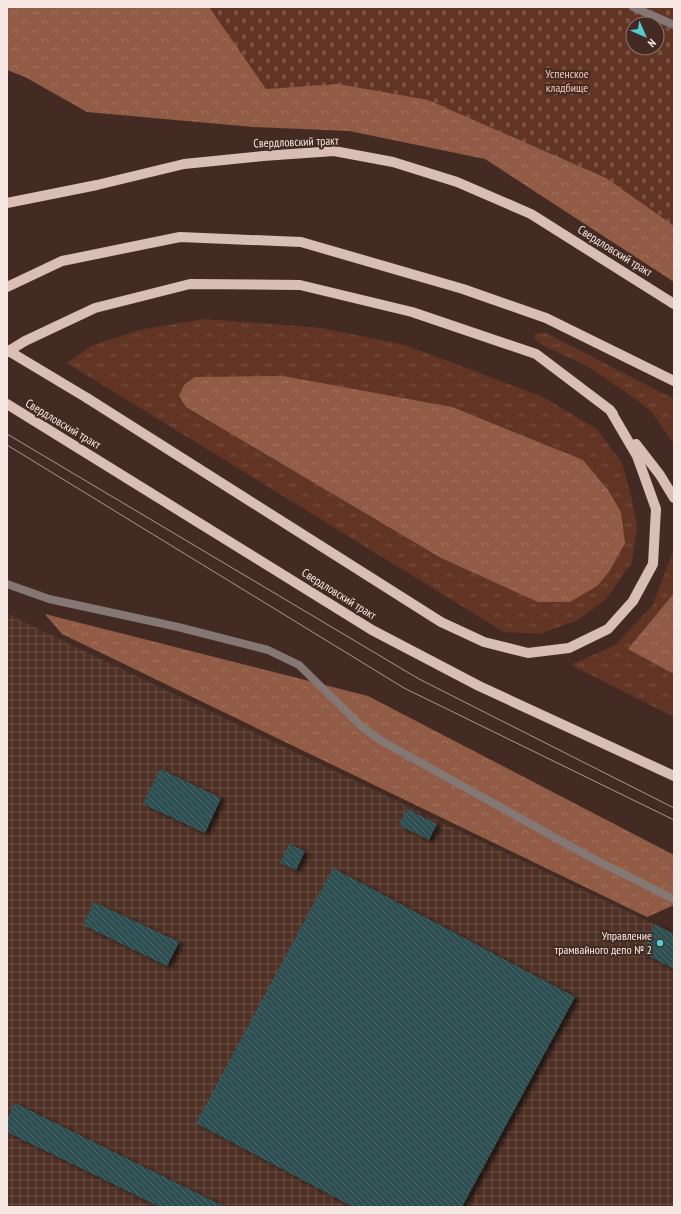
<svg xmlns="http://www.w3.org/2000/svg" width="681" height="1214" font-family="'PT Sans Narrow',sans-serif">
  <defs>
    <pattern id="industrial-grid" width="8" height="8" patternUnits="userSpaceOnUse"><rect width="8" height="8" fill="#4f3125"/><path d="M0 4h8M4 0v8" fill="none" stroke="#694f44"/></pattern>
    <pattern id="grass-tufts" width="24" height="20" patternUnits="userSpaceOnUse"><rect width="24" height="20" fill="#613423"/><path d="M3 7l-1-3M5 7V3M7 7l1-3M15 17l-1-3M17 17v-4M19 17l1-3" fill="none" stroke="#785143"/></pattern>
    <pattern id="forest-crowns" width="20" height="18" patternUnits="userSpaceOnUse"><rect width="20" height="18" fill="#915b45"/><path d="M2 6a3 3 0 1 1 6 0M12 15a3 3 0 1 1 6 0" fill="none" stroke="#a17360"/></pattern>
    <pattern id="cemetery-stones" width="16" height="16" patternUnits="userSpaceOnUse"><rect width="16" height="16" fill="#613423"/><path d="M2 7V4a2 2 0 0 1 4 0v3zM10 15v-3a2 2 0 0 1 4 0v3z" fill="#785143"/></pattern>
    <pattern id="building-back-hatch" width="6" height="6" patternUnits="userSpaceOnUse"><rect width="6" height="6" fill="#2f4f51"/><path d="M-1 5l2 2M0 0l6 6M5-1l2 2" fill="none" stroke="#4e686a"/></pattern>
    <filter id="shadow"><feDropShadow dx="4.5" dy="2.5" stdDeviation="2" flood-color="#0009"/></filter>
  </defs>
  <rect width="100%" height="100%" fill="#432b23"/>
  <path fill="url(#industrial-grid)" d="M7,614L674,934V1207H7Z"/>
  <path fill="url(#grass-tufts)" d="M204,319L322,328L405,345L543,397L597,429L622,463L632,500L637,526L632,562L606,599L578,620L540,634L504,632L67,363L91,346L139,330Z
    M546,333L674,399V444L651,411L627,393L587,366L542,345L534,338L536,334Z
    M673,551H674V717L571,665L615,645L653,605Z"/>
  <path fill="url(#forest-crowns)" d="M7,7H605L633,48L674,71V282L485,159L349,131L253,127L87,112L25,77L7,70Z
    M283,376L452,407L583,460L608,490L621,512L625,543L609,572L597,586L570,602H538L441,558L186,407L179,396L184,385L195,377Z
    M674,593V674L628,649Z
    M45,614L368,696L674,855V905L647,917L62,634Z"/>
  <path fill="url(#cemetery-stones)" fill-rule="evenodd" d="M209,7H674V226L606,178L428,100L338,84L266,89ZM633,24H657V48H633Z"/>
  <path fill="url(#building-back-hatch)" filter="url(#shadow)" d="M160,769L221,798L205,833L143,804Z
    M407,809L437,824L429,840L399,825Z
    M289,844L305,851L296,870L280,863Z
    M333,868L575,997L462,1207H353L196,1123Z
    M94,902L179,942L167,966L83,925Z
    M655,924L674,934V969L641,952Z
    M15,1103L225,1207H160L7,1132V1120Z"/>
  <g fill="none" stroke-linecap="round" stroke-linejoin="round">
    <path stroke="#857874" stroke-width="8" d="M633,7L674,25
      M7,584L49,599L178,627L268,650L299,665L361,726L380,740L590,857L674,899"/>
    <path stroke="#d8beb5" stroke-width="10" d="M7,203L97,185L184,164L263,156L334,151L393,162L457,182L531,214L674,304
      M7,287L62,261L180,237L301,242L463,289L546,318L674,381
      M7,352L25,341L95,308L190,284L300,285L412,312L536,354L610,410L613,414
      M87,398L441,622L484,642L528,653L569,648L608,629L633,601L653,564L656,509L637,456L610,410
      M7,404L372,630L479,686L674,776
      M636,444L660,475L674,498"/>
    <path stroke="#ab9791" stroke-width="1" d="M7,434L419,679L674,808
      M7,445L404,688L674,820"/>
    <path stroke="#d8beb5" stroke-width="10" d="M7,350L87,398"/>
  </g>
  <circle fill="#51ccd3" stroke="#432b23" stroke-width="1.5" cx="660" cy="943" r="4"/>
  <g text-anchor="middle" stroke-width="4" stroke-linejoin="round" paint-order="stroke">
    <g font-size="12" fill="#fbc7b3" stroke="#432b23">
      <text x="567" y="78">Успенское<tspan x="567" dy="14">кладбище</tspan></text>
    </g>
    <g font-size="12" fill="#f7e7e2" stroke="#432b23">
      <text transform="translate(296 142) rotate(-2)" y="4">Свердловский тракт</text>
      <text transform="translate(615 251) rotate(32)" y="4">Свердловский тракт</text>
      <text transform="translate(63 424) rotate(31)" y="4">Свердловский тракт</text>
      <text transform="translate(339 594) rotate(32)" y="4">Свердловский тракт</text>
    </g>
    <g font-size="12" fill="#f7e7e2" stroke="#432b23" text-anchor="end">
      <text x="652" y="940">Управление<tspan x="652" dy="14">трамвайного депо № 2</tspan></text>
    </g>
  </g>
  <rect width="681" height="1214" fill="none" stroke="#f7e7e2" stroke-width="16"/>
  <g transform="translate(645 36) rotate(135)"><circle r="19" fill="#432b23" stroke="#8b766f"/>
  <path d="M0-3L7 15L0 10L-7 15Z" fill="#51ccd3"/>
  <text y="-6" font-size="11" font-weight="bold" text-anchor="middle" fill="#f7e7e2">N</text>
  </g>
</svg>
